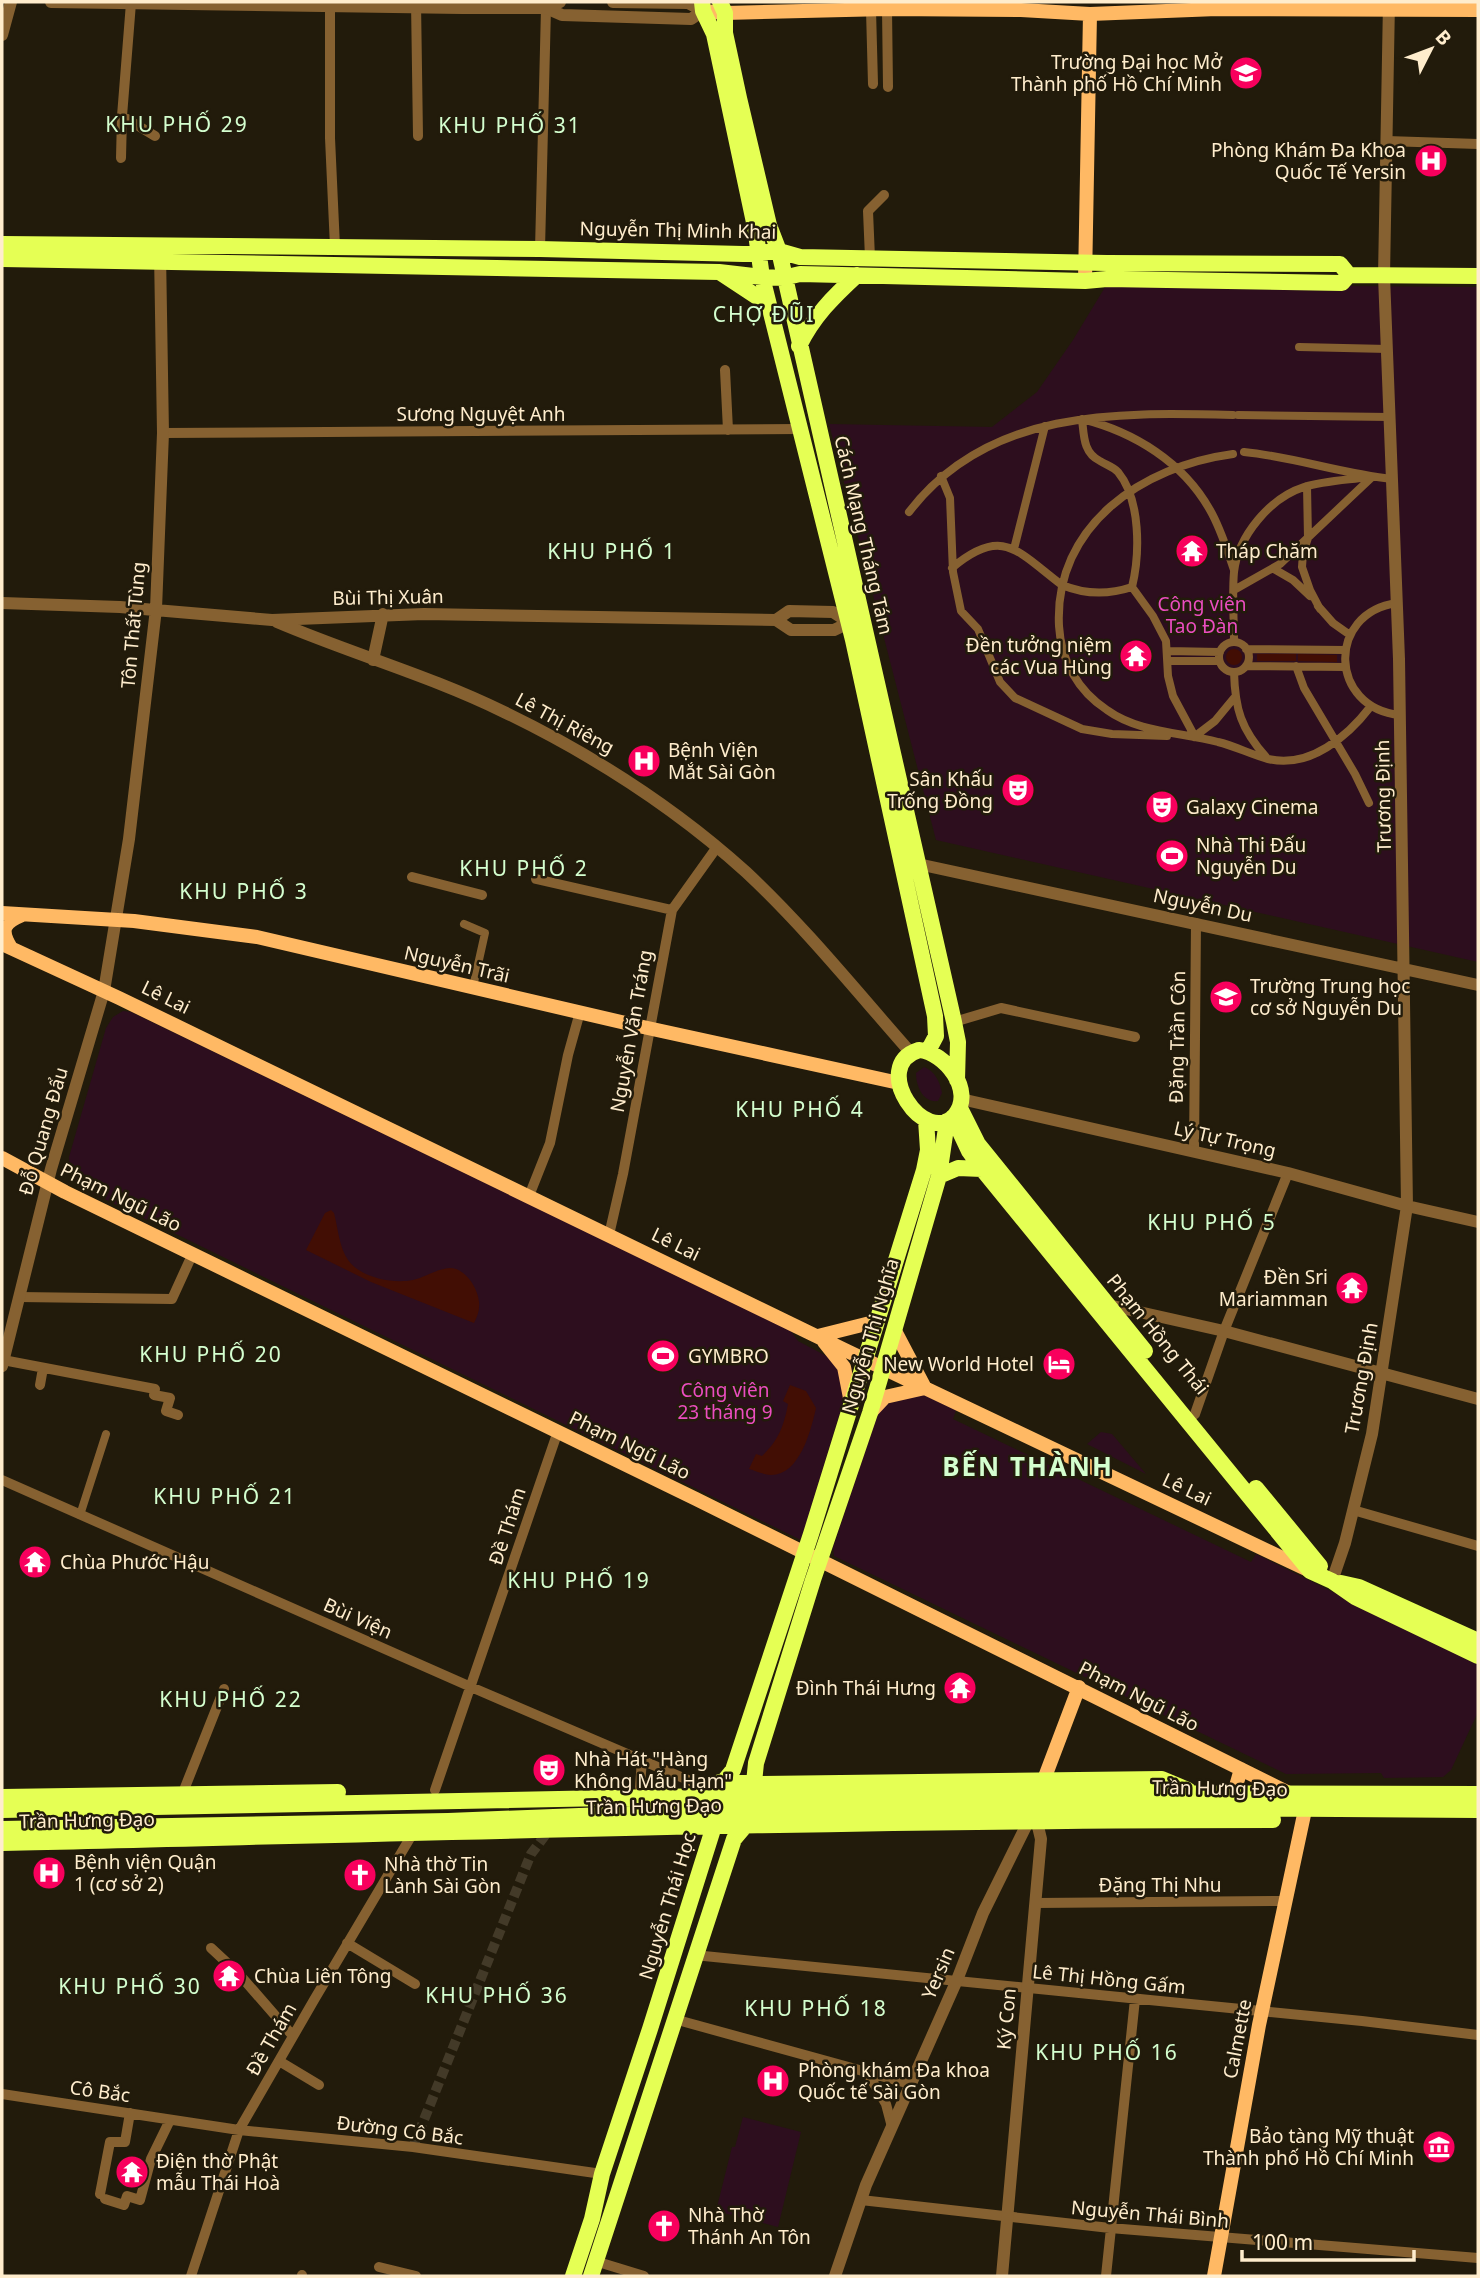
<svg xmlns="http://www.w3.org/2000/svg" width="1480" height="2278" font-family="'Noto Sans',sans-serif">
  <rect width="100%" height="100%" fill="#221b0b"/>
  <path fill="#2d0e1e" d="M1110,279L1346,286L1478,287V962L936,840L829,424L992,427L1037,392L1073,340Z
    M123,1011L131,1012L790,1330L798,1341L834,1360L846,1393L801,1540L78,1186L70,1175L69,1157L106,1028L113,1017Z
    M924,1067C935,1071 940,1082 942,1093L938,1101C923,1103 916,1086 916,1073Z
    M922,1394L956,1410L953,1419L1251,1562L1256,1554L1478,1664V1712L1451,1770L1443,1777L1384,1778L1381,1773L1286,1774L834,1556L833,1548L879,1409L883,1405Z
    M1101,1432L1112,1434L1146,1474L1087,1444Z
    M743,2117L801,2132L778,2227L716,2211L732,2147H735Z"/>
  <path fill="#420e04" d="M1226 657a8 8 0 1 1 16 0a8 8 0 1 1-16 0Z
    M1257,654H1296V661H1257Z
    M1298,654L1337,655V662L1298,661Z
    M331,1210L334,1213C338,1228 339,1247 348,1260C361,1278 393,1284 413,1280C426,1277 436,1269 450,1268C465,1268 478,1288 479,1302C480,1310 477,1317 474,1323L371,1282L306,1250L325,1213Z
    M790,1385L806,1391L816,1408C811,1430 800,1475 771,1475C765,1475 756,1471 749,1469L756,1454L762,1456C778,1441 784,1426 788,1404L783,1401Z"/>
  <g fill="none" stroke-linecap="round" stroke-linejoin="round">
    <path stroke="#433a28" stroke-width="10" stroke-dasharray="10 5" stroke-linecap="butt" d="M413,2147L531,1854L549,1830"/>
    <path stroke="#866131" stroke-width="8" d="M1299,347L1388,349
      M1238,415L1390,417
      M1244,452C1295,457 1342,474 1393,479
      M1233,454C1143,466 1054,525 1059,626C1061,661 1078,691 1107,710C1139,733 1181,732 1218,742C1235,746 1252,755 1268,759C1310,769 1348,736 1371,706
      M941,476L950,498L953,572L961,611L978,629L1000,682L1015,698L1082,729L1112,734L1167,736
      M1307,486L1308,538L1303,553L1302,567L1310,590L1320,609
      M909,512C988,409 1115,412 1233,415
      M1014,549L1045,426
      M952,568C1003,525 1018,552 1062,585C1086,595 1108,595 1132,587
      M1274,569L1293,580L1310,596
      M1234,590L1280,564L1372,477
      M1397,603C1326,613 1329,708 1400,715
      M1318,606L1333,623L1350,635
      M1234,642C1234,619 1232,595 1234,572C1238,536 1270,498 1304,487C1324,481 1347,480 1368,477
      M1219 657a15 15 0 1 1 30 0a15 15 0 1 1-30 0Z
      M1246,649L1345,650
      M1168,651L1220,652
      M1168,661H1219
      M1246,666L1345,667
      M1296,666L1304,688L1355,774L1369,803
      M1234,672C1235,709 1241,729 1266,757
      M1194,737L1215,721L1234,698
      M1195,737L1173,696L1168,676L1166,641L1153,616L1132,587C1140,554 1141,500 1118,472C1112,466 1106,465 1100,461C1083,453 1084,435 1082,419C1134,432 1183,462 1210,510C1221,529 1227,550 1234,570
      M464,924L485,933L473,987
      M80,1515L106,1434"/>
    <path stroke="#866131" stroke-width="10" d="M416,2L418,136
      M131,3L122,116L155,136
      M330,5V138L335,247
      M887,9L888,87
      M871,10L873,84
      M1387,141L1478,144
      M121,158L122,116
      M540,249L546,8
      M870,258L868,211L884,195
      M725,370L728,430
      M163,433L800,429
      M412,877L482,895
      M536,879L672,910
      M954,1022L1001,1008L1135,1037
      M1194,1151L1196,923
      M529,1196L550,1143L568,1055L580,1012
      M609,1235L623,1174L672,910L717,847
      M19,1297L172,1299L193,1253
      M3,1360L155,1389L154,1395L170,1398L166,1411L178,1415
      M40,1385L43,1368
      M1187,1421L1195,1414L1224,1331L1288,1173
      M2,1480L471,1687L702,1786
      M1353,1510L1478,1546
      M640,1787L642,1759
      M435,1790L558,1431
      M182,1795L224,1689
      M1036,1903L1284,1901
      M347,1943L415,1984
      M211,1948L239,1974L293,2036
      M694,1955L1362,2021L1478,2035
      M674,2019L910,2084
      M279,2061L319,2085
      M867,2072L886,2104L892,2127
      M2,2094L239,2130L413,2147L602,2174
      M100,2194L110,2142H125L130,2113
      M105,2199L124,2205L127,2196L140,2200L151,2159L170,2120
      M861,2200L1110,2228L1478,2258
      M595,2261L644,2276
      M379,2267L416,2276
      M191,2276L239,2130L314,2000L413,1833
      M302,2276V2275
      M1106,2276L1135,1999"/>
    <path stroke="#866131" stroke-width="12" d="M51,2L462,8H546L560,2
      M546,8L562,15L691,19L703,11L688,3L613,2
      M2,35L11,2
      M2,603L120,607L272,620L424,614L776,620L791,630H834L855,620
      M776,620L789,611L833,612L848,622
      M277,622C352,654 431,676 504,712C591,754 674,807 746,872C806,928 857,992 911,1053
      M373,660L383,614
      M918,864L1478,985
      M961,1099L1288,1173L1407,1206L1478,1222
      M1108,1305L1224,1331L1478,1399
      M2,1366L51,1169L104,991L129,839L156,609L163,433L160,253
      M1332,1581L1345,1543L1372,1434L1407,1206L1399,659L1384,276L1389,2
      M835,2276L866,2185L957,1980L983,1913L1029,1820
      M1002,2276L1041,1839L1035,1814"/>
    <path stroke="#ffb964" stroke-width="14" d="M703,11L725,13L887,9L1021,10L1090,14L1217,9L1478,10
      M1085,281L1090,14
      M2,913L134,921L257,937L634,1025L899,1083
      M2,944L119,998L847,1351L1308,1570
      M11,948C0,930 3,923 22,915
      M2,1158L65,1192L696,1499L1289,1793
      M894,1329L925,1388
      M818,1336L878,1321
      M824,1342L844,1367L851,1403
      M870,1413L885,1397L925,1388
      M1040,1790L1079,1687
      M1234,1793L1241,1769
      M1214,2276L1259,2025L1305,1810"/>
    <path stroke="#e5ff54" stroke-width="16" d="M702,2L703,11L714,34L755,227L762,277L853,640L935,1016L936,1036L928,1051
      M720,2L725,13V33L739,98L769,225L779,251L954,1022L958,1042L957,1080
      M2,244L540,249L743,254L779,251L800,257L1107,263L1340,264L1349,275
      M2,259L719,272L762,277L783,278L800,274L1085,281L1107,279L1342,283L1349,275L1478,276
      M721,273L768,304
      M799,346C813,317 833,297 857,275
      M919,1050C945,1052 975,1091 955,1115C926,1149 868,1066 919,1050Z
      M960,1108L978,1144L1145,1351
      M953,1117L969,1151L982,1169L1310,1571L1332,1581L1355,1597L1478,1656
      M939,1176L958,1168L982,1169
      M1256,1488L1320,1566
      M1341,1583L1359,1587L1478,1641
      M717,1783L724,1781L762,1784L1162,1779L1188,1790
      M2,1797L338,1792
      M2,1810L709,1796L1063,1793L1478,1794
      M2,1829L448,1821L709,1811L1034,1807L1478,1810
      M2,1843C426,1833 849,1820 1273,1820
      M573,2276L592,2219L602,2174L650,2029L714,1826L722,1812L724,1781L733,1770L811,1534L924,1170L928,1150L926,1120
      M591,2276L734,1839L745,1826L751,1812L756,1763L813,1580L870,1413L939,1176L947,1121"/>
  </g>
  <defs>
    <symbol id="university-disc" viewBox="-11 -11 22 22"><circle r="9.5" fill="#f8005d" stroke="#221b0b"/><path d="M0-5L7-2L0 1L-7-2ZM-4 1L0 2.5L4 1V4Q0 6-4 4Z" fill="#fff"/></symbol>
    <symbol id="hospital-disc" viewBox="-11 -11 22 22"><circle r="9.5" fill="#f8005d" stroke="#221b0b"/><path d="M-5-5h3v3.5h4V-5h3V5h-3V1.5h-4V5h-3Z" fill="#fff"/></symbol>
    <symbol id="temple-disc" viewBox="-11 -11 22 22"><circle r="9.5" fill="#f8005d" stroke="#221b0b"/><path d="M0-6L5-2H3V0L6.5 2.5H4V6H1.5V3h-3V6H-4V2.5H-6.5L-3 0V-2H-5Z" fill="#fff"/></symbol>
    <symbol id="theatre-disc" viewBox="-11 -11 22 22"><circle r="9.5" fill="#f8005d" stroke="#221b0b"/><path d="M-5-5.5Q0-4 5-5.5V0Q5 5 0 6Q-5 5-5 0ZM-3.3-2.5H-1v1.5H-3.3ZM1-2.5H3.3v1.5H1ZM-2.8 1Q0 5.5 2.8 1Z" fill="#fff"/></symbol>
    <symbol id="stadium-disc" viewBox="-11 -11 22 22"><circle r="9.5" fill="#f8005d" stroke="#221b0b"/><path d="M0-5a6.5 5 0 1 0 0 10a6.5 5 0 1 0 0-10ZM-3.5-1.8h7v3.6h-7Z" fill="#fff"/></symbol>
    <symbol id="school-disc" viewBox="-11 -11 22 22"><circle r="9.5" fill="#f8005d" stroke="#221b0b"/><path d="M0-5L7-2L0 1L-7-2ZM-4 1L0 2.5L4 1V4Q0 6-4 4Z" fill="#fff"/></symbol>
    <symbol id="hotel-disc" viewBox="-11 -11 22 22"><circle r="9.5" fill="#f8005d" stroke="#221b0b"/><path d="M-6-4.5h1.5V1H6V5H4.5V3h-9V5H-6ZM-4 0a1.8 1.8 0 1 1 3.6 0ZM.5 0V-2.5h3Q6-2.5 6 0Z" fill="#fff"/></symbol>
    <symbol id="church-disc" viewBox="-11 -11 22 22"><circle r="9.5" fill="#f8005d" stroke="#221b0b"/><path d="M-1.2-6h2.4v3.5h3.3v2.4h-3.3V6h-2.4V-.1h-3.3v-2.4h3.3Z" fill="#fff"/></symbol>
    <symbol id="museum-disc" viewBox="-11 -11 22 22"><circle r="9.5" fill="#f8005d" stroke="#221b0b"/><path d="M0-6L6-3V-2H-6V-3ZM-5-1h2V3h-2ZM-1-1h2V3h-2ZM3-1h2V3H3ZM-6 4H6V6H-6Z" fill="#fff"/></symbol>
  </defs>
  <g fill-rule="evenodd">
    <use href="#university-disc" x="1227" y="54" width="38" height="38"/>
    <use href="#hospital-disc" x="1412" y="142" width="38" height="38"/>
    <use href="#temple-disc" x="1173" y="532" width="38" height="38"/>
    <use href="#temple-disc" x="1117" y="637" width="38" height="38"/>
    <use href="#hospital-disc" x="625" y="742" width="38" height="38"/>
    <use href="#theatre-disc" x="999" y="771" width="38" height="38"/>
    <use href="#theatre-disc" x="1143" y="788" width="38" height="38"/>
    <use href="#stadium-disc" x="1153" y="837" width="38" height="38"/>
    <use href="#school-disc" x="1207" y="978" width="38" height="38"/>
    <use href="#temple-disc" x="1333" y="1269" width="38" height="38"/>
    <use href="#stadium-disc" x="644" y="1337" width="38" height="38"/>
    <use href="#hotel-disc" x="1040" y="1345" width="38" height="38"/>
    <use href="#temple-disc" x="16" y="1543" width="38" height="38"/>
    <use href="#temple-disc" x="941" y="1669" width="38" height="38"/>
    <use href="#theatre-disc" x="530" y="1751" width="38" height="38"/>
    <use href="#hospital-disc" x="30" y="1854" width="38" height="38"/>
    <use href="#church-disc" x="341" y="1856" width="38" height="38"/>
    <use href="#temple-disc" x="210" y="1957" width="38" height="38"/>
    <use href="#hospital-disc" x="754" y="2062" width="38" height="38"/>
    <use href="#museum-disc" x="1420" y="2128" width="38" height="38"/>
    <use href="#temple-disc" x="113" y="2153" width="38" height="38"/>
    <use href="#church-disc" x="645" y="2207" width="38" height="38"/>
  </g>
  <g text-anchor="middle" stroke-width="5" stroke-linejoin="round" paint-order="stroke">
    <g font-size="19" fill="#ffedcd" stroke="#221b0b" text-anchor="start">
      <text x="1222" y="69" text-anchor="end">Trường Đại học Mở<tspan x="1222" dy="22">Thành phố Hồ Chí Minh</tspan></text>
      <text x="1406" y="157" text-anchor="end">Phòng Khám Đa Khoa<tspan x="1406" dy="22">Quốc Tế Yersin</tspan></text>
      <text x="1216" y="558">Tháp Chăm</text>
      <text x="1112" y="652" text-anchor="end">Đền tưởng niệm<tspan x="1112" dy="22">các Vua Hùng</tspan></text>
      <text x="668" y="757">Bệnh Viện<tspan x="668" dy="22">Mắt Sài Gòn</tspan></text>
      <text x="993" y="786" text-anchor="end">Sân Khấu<tspan x="993" dy="22">Trống Đồng</tspan></text>
      <text x="1186" y="814">Galaxy Cinema</text>
      <text x="1196" y="852">Nhà Thi Đấu<tspan x="1196" dy="22">Nguyễn Du</tspan></text>
      <text x="1250" y="993">Trường Trung học<tspan x="1250" dy="22">cơ sở Nguyễn Du</tspan></text>
      <text x="1328" y="1284" text-anchor="end">Đền Sri<tspan x="1328" dy="22">Mariamman</tspan></text>
      <text x="688" y="1363">GYMBRO</text>
      <text x="1034" y="1371" text-anchor="end">New World Hotel</text>
      <text x="60" y="1569">Chùa Phước Hậu</text>
      <text x="936" y="1695" text-anchor="end">Đình Thái Hưng</text>
      <text x="574" y="1766">Nhà Hát "Hàng<tspan x="574" dy="22">Không Mẫu Hạm"</tspan></text>
      <text x="74" y="1869">Bệnh viện Quận<tspan x="74" dy="22">1 (cơ sở 2)</tspan></text>
      <text x="384" y="1871">Nhà thờ Tin<tspan x="384" dy="22">Lành Sài Gòn</tspan></text>
      <text x="254" y="1983">Chùa Liên Tông</text>
      <text x="798" y="2077">Phòng khám Đa khoa<tspan x="798" dy="22">Quốc tế Sài Gòn</tspan></text>
      <text x="1414" y="2143" text-anchor="end">Bảo tàng Mỹ thuật<tspan x="1414" dy="22">Thành phố Hồ Chí Minh</tspan></text>
      <text x="156" y="2168">Điện thờ Phật<tspan x="156" dy="22">mẫu Thái Hoà</tspan></text>
      <text x="688" y="2222">Nhà Thờ<tspan x="688" dy="22">Thánh An Tôn</tspan></text>
    </g>
    <g font-size="19" fill="#ffedcd" stroke="#221b0b">
      <text transform="translate(678 230) rotate(1)" y="7">Nguyễn Thị Minh Khai</text>
      <text x="481" y="421">Sương Nguyệt Anh</text>
      <text transform="translate(864 535) rotate(77)" y="7">Cách Mạng Tháng Tám</text>
      <text transform="translate(388 597) rotate(-1)" y="7">Bùi Thị Xuân</text>
      <text transform="translate(133 625) rotate(-85)" y="7">Tôn Thất Tùng</text>
      <text transform="translate(565 723) rotate(28)" y="7">Lê Thị Riêng</text>
      <text transform="translate(1383 796) rotate(-91)" y="7">Trương Định</text>
      <text transform="translate(1203 905) rotate(12)" y="7">Nguyễn Du</text>
      <text transform="translate(457 964) rotate(13)" y="7">Nguyễn Trãi</text>
      <text transform="translate(166 997) rotate(26)" y="7">Lê Lai</text>
      <text transform="translate(631 1031) rotate(-80)" y="7">Nguyễn Văn Tráng</text>
      <text transform="translate(1177 1037) rotate(-89)" y="7">Đặng Trần Côn</text>
      <text transform="translate(43 1131) rotate(-74)" y="7">Ðỗ Quang Ðẩu</text>
      <text transform="translate(1225 1139) rotate(13)" y="7">Lý Tự Trọng</text>
      <text transform="translate(121 1197) rotate(26)" y="7">Phạm Ngũ Lão</text>
      <text transform="translate(676 1244) rotate(26)" y="7">Lê Lai</text>
      <text transform="translate(1158 1334) rotate(51)" y="7">Phạm Hồng Thái</text>
      <text transform="translate(870 1336) rotate(-74)" y="7">Nguyễn Thị Nghĩa</text>
      <text transform="translate(1361 1378) rotate(-80)" y="7">Trương Định</text>
      <text transform="translate(630 1445) rotate(26)" y="7">Phạm Ngũ Lão</text>
      <text transform="translate(1187 1489) rotate(25)" y="7">Lê Lai</text>
      <text transform="translate(507 1526) rotate(-72)" y="7">Ðề Thám</text>
      <text transform="translate(358 1618) rotate(24)" y="7">Bùi Viện</text>
      <text transform="translate(1139 1696) rotate(27)" y="7">Phạm Ngũ Lão</text>
      <text transform="translate(1220 1788) rotate(1)" y="7">Trần Hưng Đạo</text>
      <text transform="translate(654 1806) rotate(-1)" y="7">Trần Hưng Đạo</text>
      <text transform="translate(87 1820) rotate(-1)" y="7">Trần Hưng Đạo</text>
      <text x="1160" y="1892">Ðặng Thị Nhu</text>
      <text transform="translate(667 1906) rotate(-73)" y="7">Nguyễn Thái Học</text>
      <text transform="translate(938 1973) rotate(-67)" y="7">Yersin</text>
      <text transform="translate(1109 1979) rotate(6)" y="7">Lê Thị Hồng Gấm</text>
      <text transform="translate(1006 2019) rotate(-85)" y="7">Ký Con</text>
      <text transform="translate(271 2039) rotate(-60)" y="7">Ðề Thám</text>
      <text transform="translate(1237 2039) rotate(-79)" y="7">Calmette</text>
      <text transform="translate(100 2091) rotate(8)" y="7">Cô Bắc</text>
      <text transform="translate(400 2130) rotate(7)" y="7">Đường Cô Bắc</text>
      <text transform="translate(1150 2214) rotate(5)" y="7">Nguyễn Thái Bình</text>
    </g>
    <g font-size="19" fill="#eb4dc0" stroke="#221b0b">
      <text x="1202" y="611">Công viên<tspan x="1202" dy="22">Tao Đàn</tspan></text>
      <text x="725" y="1397">Công viên<tspan x="725" dy="22">23 tháng 9</tspan></text>
    </g>
    <g font-size="21" letter-spacing="2" fill="#d4ffcf" stroke="#221b0b">
      <text x="177" y="132">KHU PHỐ 29</text>
      <text x="510" y="133">KHU PHỐ 31</text>
      <text x="764" y="322">CHỢ ĐŨI</text>
      <text x="612" y="559">KHU PHỐ 1</text>
      <text x="524" y="876">KHU PHỐ 2</text>
      <text x="244" y="899">KHU PHỐ 3</text>
      <text x="800" y="1117">KHU PHỐ 4</text>
      <text x="1212" y="1230">KHU PHỐ 5</text>
      <text x="211" y="1362">KHU PHỐ 20</text>
      <text x="225" y="1504">KHU PHỐ 21</text>
      <text x="579" y="1588">KHU PHỐ 19</text>
      <text x="231" y="1707">KHU PHỐ 22</text>
      <text x="130" y="1994">KHU PHỐ 30</text>
      <text x="497" y="2003">KHU PHỐ 36</text>
      <text x="816" y="2016">KHU PHỐ 18</text>
      <text x="1107" y="2060">KHU PHỐ 16</text>
    </g>
    <g font-size="26" font-weight="bold" letter-spacing="2" fill="#d4ffcf" stroke="#221b0b">
      <text x="1028" y="1476">BẾN THÀNH</text>
    </g>
  </g>
  <rect width="1480" height="2278" fill="none" stroke="#ffedcd" stroke-width="7"/>
  <g transform="translate(1431 49) rotate(48)" stroke="#221b0b" stroke-width="5" paint-order="stroke">
  <path d="M0-5L12 26L0 18L-12 26Z" fill="#ffedcd"/>
  <text y="-10" font-size="19" font-weight="bold" text-anchor="middle" fill="#ffedcd">B</text>
  </g>
  <path d="M1242 2250v10h172v-10" fill="none" stroke="#ffedcd" stroke-width="3.5"/>
  <text x="1252" y="2250" font-size="21" fill="#ffedcd" stroke="#221b0b" stroke-width="5" paint-order="stroke">100 m</text>
</svg>
